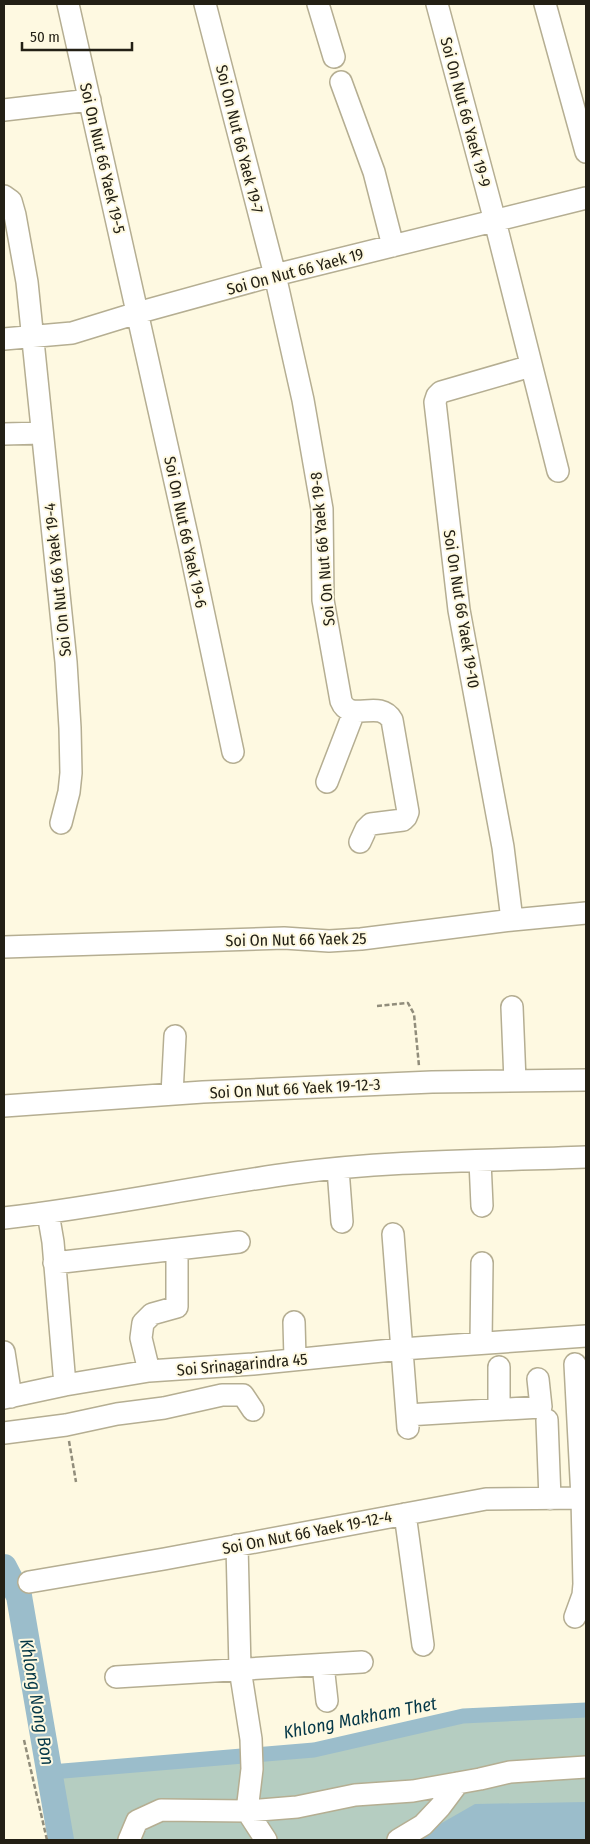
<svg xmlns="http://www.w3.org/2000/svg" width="590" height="1844" font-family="'Fira Sans Condensed',sans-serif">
  <rect width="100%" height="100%" fill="#fef9e1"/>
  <path fill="#b5cdc1" d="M586,1710V1840H61L51,1772L314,1750L463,1716Z"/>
  <path fill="#9bbdcb" d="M586,1802V1840H412L475,1804Z"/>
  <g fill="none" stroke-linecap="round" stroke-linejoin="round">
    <path stroke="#9bbdcb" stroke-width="15" d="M51,1772L314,1750L463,1716L586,1710"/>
    <path stroke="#9bbdcb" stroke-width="26" d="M4,1567L19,1596L61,1840"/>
    <defs>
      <path id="minor" d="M68,4L189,544L233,752
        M205,4L275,275L303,400L322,509L323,600L341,701C350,724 379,698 392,720L408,812L406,817L403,820L371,824L366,829L360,842
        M318,4L334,57
        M437,4L495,221L558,471
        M545,4L586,152
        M341,82L374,172L393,246
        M4,110L90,100
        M4,196L11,201L15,215L27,282L66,662L70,728L71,773L69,792L61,823
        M4,339L72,333L137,313L275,275L586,198
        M4,434L42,433
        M327,782L354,712
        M512,920L503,847L459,610L435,402L437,396L441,392L531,366
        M4,947L284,938L329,941L361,939L512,920L586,913
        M512,1007L515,1081
        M172,1094L175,1036
        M4,1106L203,1092L432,1082L586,1080
        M480,1161L482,1206
        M338,1169L342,1222
        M48,1213L53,1242L65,1385
        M4,1218C102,1207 198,1186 295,1173C392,1160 489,1161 586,1157
        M393,1234L408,1428
        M54,1263L239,1242
        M294,1322L295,1359
        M481,1343L482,1263
        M4,1352L11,1397
        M575,1364L582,1498L584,1584L583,1595L575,1617
        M499,1367V1409
        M149,1371L141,1338L143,1323L152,1314L177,1307V1249
        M4,1398L65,1385L149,1371L253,1364L402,1349L586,1336
        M407,1415L541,1407L538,1379
        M547,1420L550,1499
        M4,1433L66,1425L117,1414L164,1408L222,1395H243L253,1410
        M405,1514L423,1645
        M237,1545L240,1669L251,1739L252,1769L247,1811L266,1840
        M29,1582L164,1559L486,1499L586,1498
        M323,1665L327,1701
        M116,1677L362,1662
        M129,1840L137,1821L161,1810L247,1811L297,1807L355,1795L413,1791L480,1779L510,1772L586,1767
        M398,1840L423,1825L440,1807L458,1783"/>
    </defs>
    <use href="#minor" stroke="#b5ae92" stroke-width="24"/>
    <path stroke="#918d7b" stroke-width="2.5" stroke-dasharray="5 2.5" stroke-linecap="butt" d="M377,1006L408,1003L414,1014L419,1066
      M69,1441L76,1482
      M24,1740L47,1840"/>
    <use href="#minor" stroke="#fff" stroke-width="21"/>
  </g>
  <g text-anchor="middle" stroke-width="4" stroke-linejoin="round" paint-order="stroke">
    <g font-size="16" fill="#232015" stroke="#fef9e1">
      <text transform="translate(466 112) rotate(75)" y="6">Soi On Nut 66 Yaek 19-9</text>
      <text transform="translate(240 139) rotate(76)" y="6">Soi On Nut 66 Yaek 19-7</text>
      <text transform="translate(103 158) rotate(77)" y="6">Soi On Nut 66 Yaek 19-5</text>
      <text transform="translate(295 271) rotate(-15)" y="6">Soi On Nut 66 Yaek 19</text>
      <text transform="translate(186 532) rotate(78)" y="6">Soi On Nut 66 Yaek 19-6</text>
      <text transform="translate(322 549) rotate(-95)" y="6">Soi On Nut 66 Yaek 19-8</text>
      <text transform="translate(57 580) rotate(-96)" y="6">Soi On Nut 66 Yaek 19-4</text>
      <text transform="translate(462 609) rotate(81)" y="6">Soi On Nut 66 Yaek 19-10</text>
      <text transform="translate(296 939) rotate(-1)" y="6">Soi On Nut 66 Yaek 25</text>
      <text transform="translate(295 1088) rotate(-3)" y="6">Soi On Nut 66 Yaek 19-12-3</text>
      <text transform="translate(242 1364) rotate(-5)" y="6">Soi Srinagarindra 45</text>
      <text transform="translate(307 1532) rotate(-11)" y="6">Soi On Nut 66 Yaek 19-12-4</text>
    </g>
    <g font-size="18" font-style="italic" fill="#043747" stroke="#fef9e1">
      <text transform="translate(37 1702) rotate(80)" y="6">Khlong Nong Bon</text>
      <text transform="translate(360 1718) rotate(-11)" y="6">Khlong Makham Thet</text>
    </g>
  </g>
  <rect width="590" height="1844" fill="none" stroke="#232015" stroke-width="10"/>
  <path d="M22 42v8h110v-8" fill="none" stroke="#232015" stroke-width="2.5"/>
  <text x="30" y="42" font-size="15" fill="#232015" stroke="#fef9e1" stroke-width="4" paint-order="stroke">50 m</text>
</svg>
